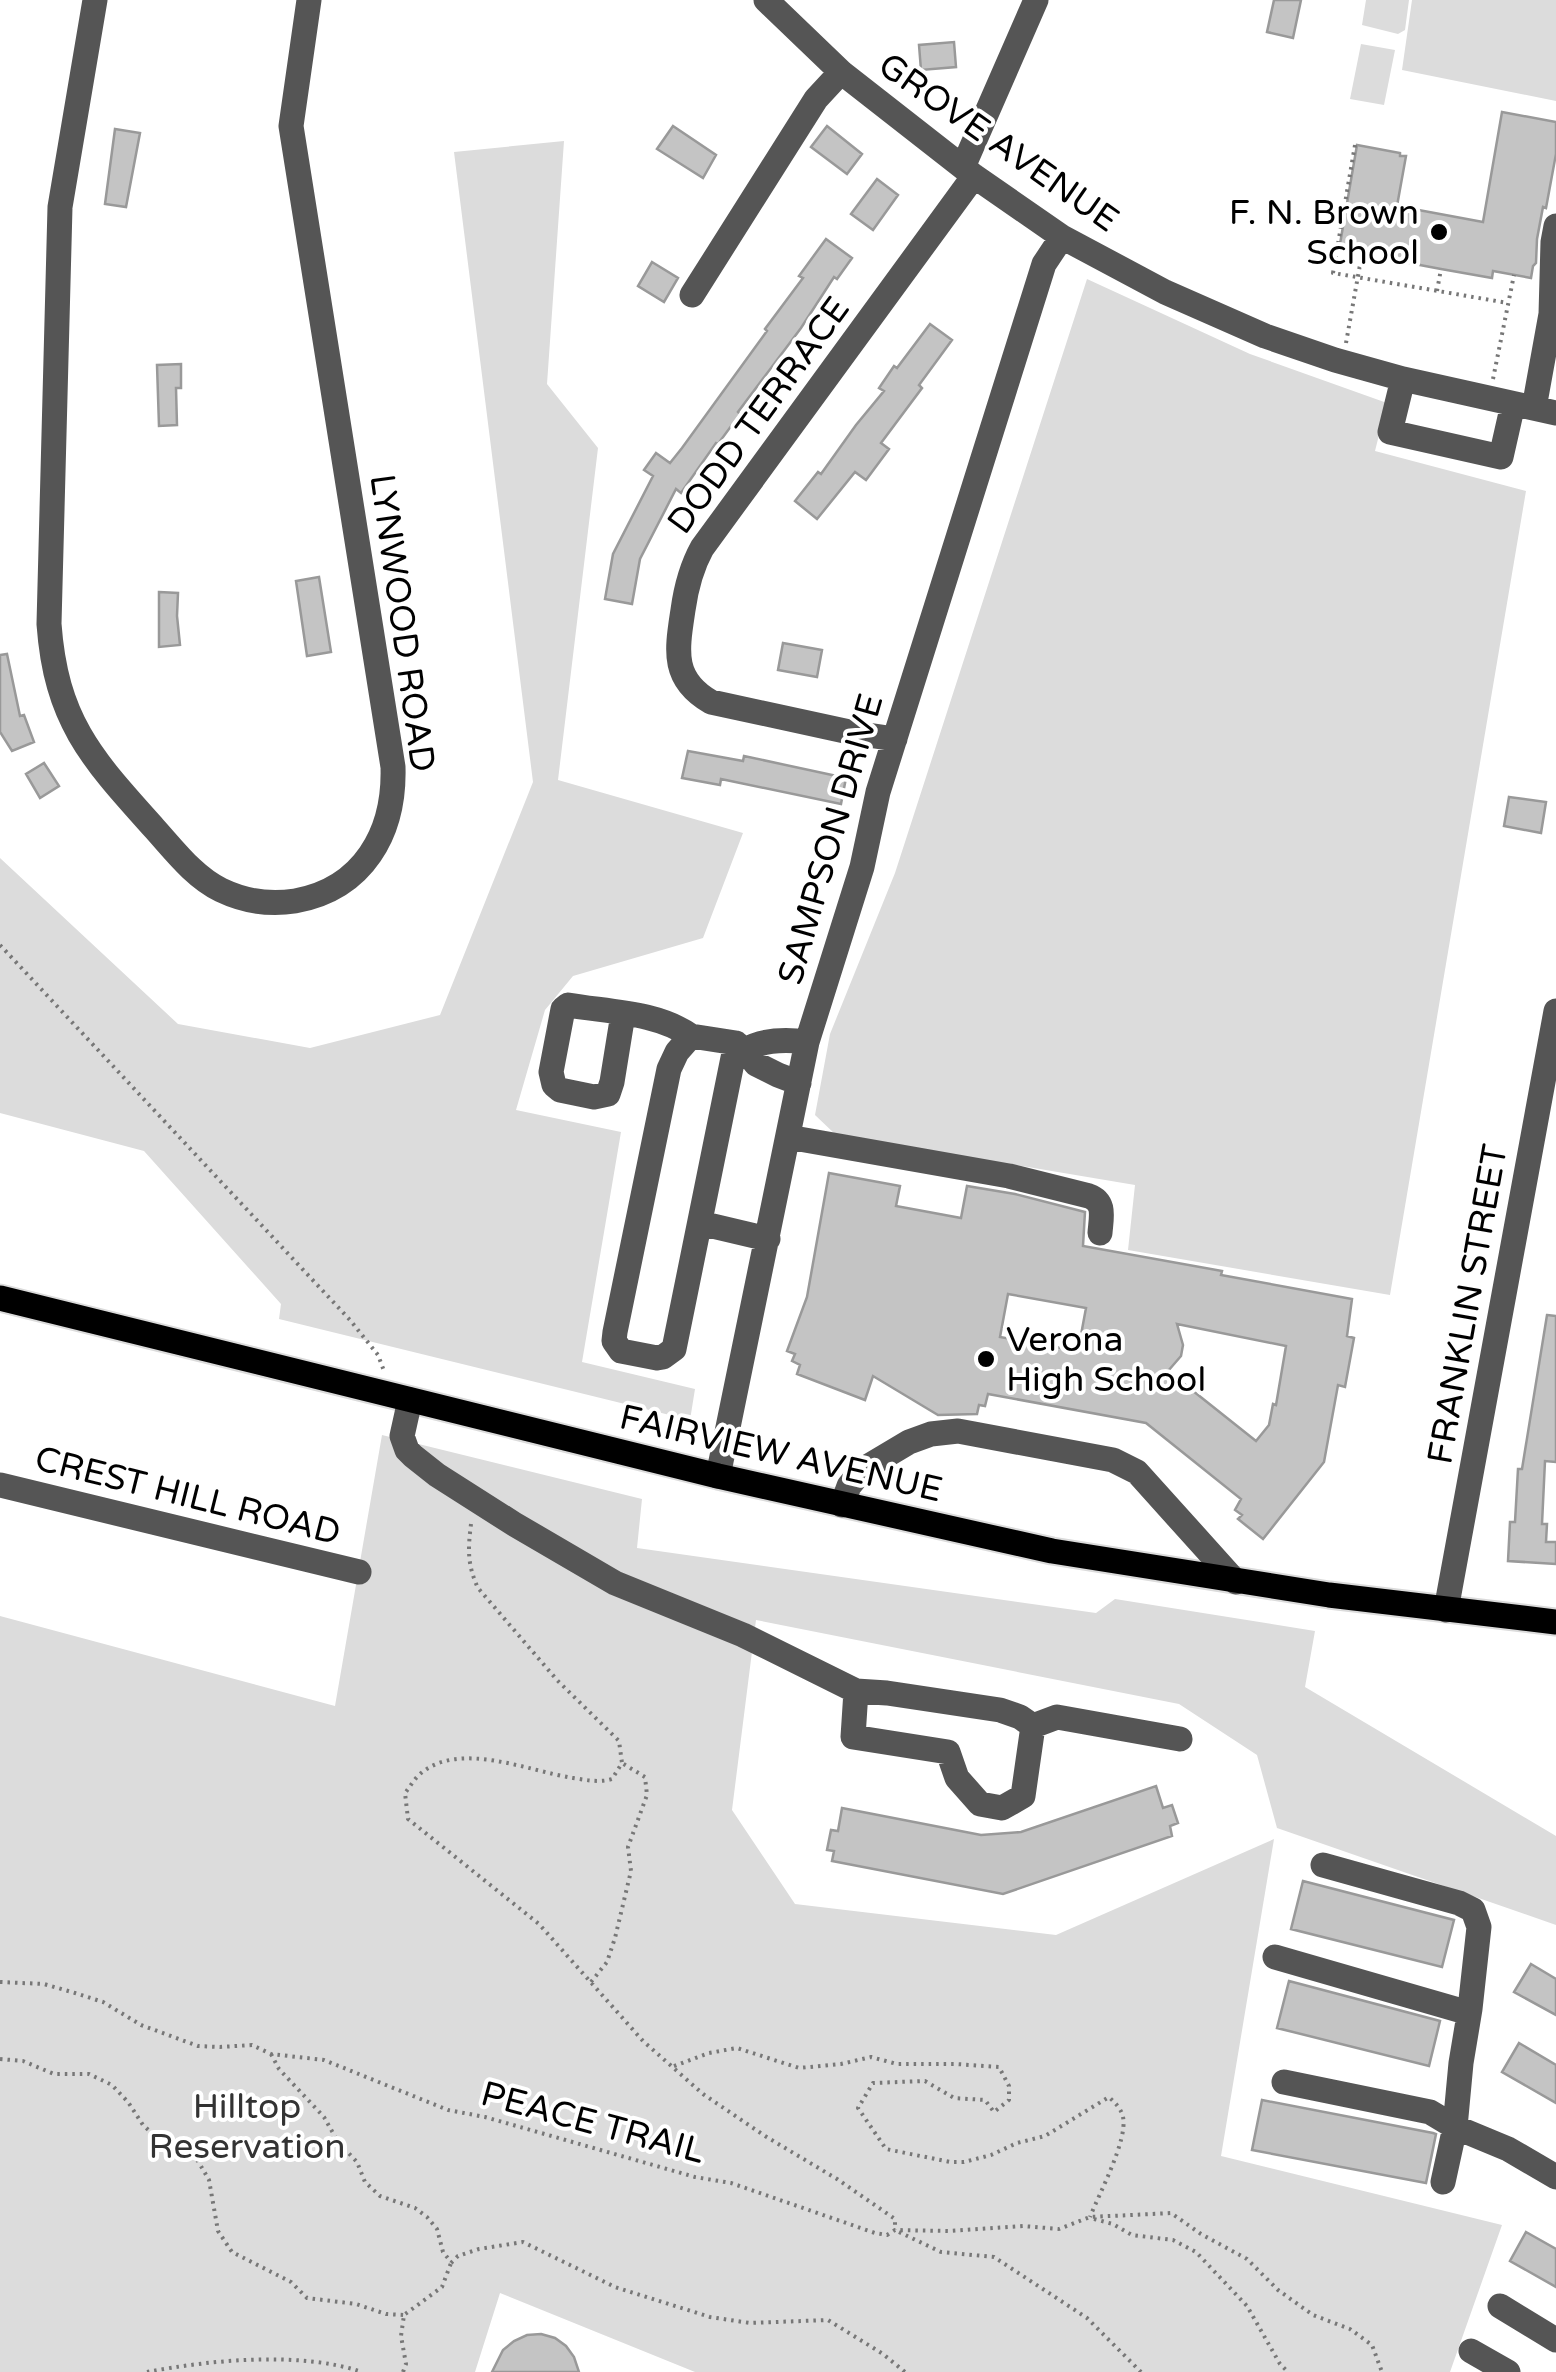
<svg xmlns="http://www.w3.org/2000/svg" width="1556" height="2372" font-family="'Varela Round',sans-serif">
  <rect width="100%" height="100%" fill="#fff"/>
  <path fill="#dcdcdc" d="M1366,0H1409L1405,30L1398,34L1362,25Z
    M1412,0H1556V101L1402,70Z
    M1361,44L1395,50L1384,105L1350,99Z
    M564,141L547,384L598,448L558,780L743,833L703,938L573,976L545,1010L516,1110L621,1132L582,1362L695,1389L690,1420L279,1319L281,1304L144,1151L0,1113V858L178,1024L310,1048L440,1015L533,782L454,152Z
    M1087,279L1250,354L1387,403L1375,451L1526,491L1390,1295L1128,1250L1135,1185L836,1135L815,1115L830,1034L895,873Z
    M382,1435L642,1499L637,1548L1096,1613L1115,1599L1315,1631L1305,1687L1556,1836V1925L1277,1828L1257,1755L1179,1704L756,1620L732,1810L795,1904L1056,1935L1274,1839L1221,2156L1502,2225L1450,2372H695L500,2293L475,2372H0V1616L335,1706Z"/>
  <path fill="#c4c4c4" stroke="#999" stroke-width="2.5" fill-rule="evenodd" d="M1274,0H1301L1293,38L1267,32Z
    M954,42L956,67L921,70L919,45Z
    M1502,112L1556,122V154L1546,208L1543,207L1537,239L1536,263L1533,266L1531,278L1493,271L1492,278L1441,269L1388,259L1390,253L1340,244L1357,145L1400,153V156H1406L1397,206L1483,222Z
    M673,126L716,155L703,178L657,149Z
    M827,126L862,154L847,174L811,147Z
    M115,129L140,133L126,207L105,204Z
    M877,179L898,195L873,230L851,214Z
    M826,239L852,258L837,279L834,277L801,328L738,412L740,414L718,444L716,443L681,493L676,489L640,559L632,604L605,599L613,554L653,476L644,470L656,453L670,463L682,448L767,331L765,329L803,278L799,276Z
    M652,262L678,278L664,302L638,286Z
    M930,324L952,340L919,385L922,388L881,443L889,449L866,480L855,472L817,519L795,501L818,472L821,474L856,425L884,391L879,388L894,366L897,368Z
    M181,364V388H176L177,425L159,426L157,365Z
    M319,577L331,652L307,656L296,581Z
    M159,592L178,593L177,616L180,645L159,647Z
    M783,643L822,650L817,677L778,670Z
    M7,654L20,716L24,715L34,742L12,751L0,732V655Z
    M688,751L743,761L744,756L846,778L841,804L721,779L720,785L682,778Z
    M44,763L59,786L40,798L26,774Z
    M1509,797L1546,802L1541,833L1504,826Z
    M829,1173L900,1186L896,1206L961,1218L967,1186L1015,1194L1085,1212L1083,1246L1222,1271L1221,1275L1352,1299L1347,1336L1354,1338L1345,1387L1338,1385L1324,1462L1263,1539L1238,1519L1242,1515L1235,1510L1241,1499L1146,1423L988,1394L985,1406L979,1405L977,1414L938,1415L873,1376L865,1400L797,1374L800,1365L792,1361L795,1354L787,1351L807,1297ZM1008,1294L1086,1308L1078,1351L1000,1337ZM1177,1324L1286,1346L1276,1405L1273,1404L1269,1425L1256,1441L1168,1371L1181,1356L1183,1345Z
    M1547,1315L1556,1316V1462L1545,1461L1542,1524H1547L1546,1542H1556V1564L1508,1561L1510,1522H1515L1518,1469H1522Z
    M1156,1786L1163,1808L1172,1805L1178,1823L1170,1826L1172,1836L1003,1894L832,1861L834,1851L827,1850L831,1830L838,1831L842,1808L981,1835L1021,1832Z
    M1303,1881L1454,1920L1442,1967L1291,1929Z
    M1531,1964L1556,1979V2015L1514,1992Z
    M1289,1981L1440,2021L1429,2066L1277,2028Z
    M1519,2043L1556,2065V2103L1502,2072Z
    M1262,2100L1433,2133L1436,2134L1426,2183L1252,2150Z
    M1526,2232L1556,2249V2287L1510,2261Z
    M541,2334L555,2338L566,2346L574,2357L579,2372H492L503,2350L514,2341L527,2335Z"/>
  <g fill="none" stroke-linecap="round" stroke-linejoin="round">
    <defs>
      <path id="major" d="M0,1298L718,1476L1052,1551L1329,1595L1556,1622"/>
    </defs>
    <use href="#major" stroke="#dbdbdb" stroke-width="29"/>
    <path stroke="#777" stroke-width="4" stroke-dasharray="2.5 5" stroke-linecap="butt" d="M1355,145L1333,273L1508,303
      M1437,291L1441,269
      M1346,343L1363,248
      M1493,379L1514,275
      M0,945L350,1320L378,1355L384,1371
      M471,1524C468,1549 467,1564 478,1588L557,1680L619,1741L622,1763L612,1779C599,1783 587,1780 573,1778C528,1771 459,1740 420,1774C414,1779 410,1787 405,1793L408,1819L539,1924L643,2041L703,2094L765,2136L837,2179L895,2219V2230
      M0,1982L44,1984L75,1993L103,2002L141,2025L198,2046L220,2047L252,2045L271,2054L324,2060L448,2110L485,2117L695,2177L731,2183L875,2233L887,2235L895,2230L949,2231L1023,2226L1059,2229L1090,2217L1171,2213L1201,2234L1247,2259L1278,2290L1313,2315L1350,2329L1372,2345L1382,2372
      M591,1982L607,1962L615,1938L631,1871L628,1847L647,1795L645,1777L622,1763
      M271,2054L279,2069L324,2117L338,2142L357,2162L365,2182L380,2196L415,2208L427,2217L437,2229L443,2252L451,2262
      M0,2059L23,2061L54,2074H89L112,2085L128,2102L143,2125L156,2137L198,2161L209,2180L218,2231L232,2252L291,2282L307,2298L356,2304L386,2314L404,2315
      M674,2066L709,2053L737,2048L799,2068L841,2064L871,2057L897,2064H956L999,2067L1009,2086V2100L994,2112L985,2100L954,2098L925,2081L873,2083L858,2108L886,2149L950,2162H964L991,2155L1017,2143L1045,2136L1109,2097C1115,2103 1121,2108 1123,2117C1128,2140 1099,2194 1090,2217
      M1094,2219L1113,2224L1132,2235L1173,2240L1196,2252L1247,2306L1280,2364L1288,2372
      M899,2232L941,2252L994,2257L1087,2318L1141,2372
      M451,2263L458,2256L479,2249L523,2242L615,2287L710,2317L750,2323L828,2320L883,2354L905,2372
      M147,2372C210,2360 301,2351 362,2372
      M403,2372L406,2364L401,2336L404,2315L442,2287L451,2263"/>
    <path stroke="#555" stroke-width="25" d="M95,0L60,207L49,624C56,721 92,759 154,828C174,850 194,877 221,890C244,901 270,905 295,901C363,889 395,833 393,767L291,126L309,0
      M766,0L841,72L974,176L1062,237L1165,292L1265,336L1335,360L1403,379L1556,413
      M963,167L1036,0
      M692,295L816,99L841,72
      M1403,379L1390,432L1501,457L1513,404
      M1534,408L1551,314L1553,242L1556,226
      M895,739L854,733L711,702C671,679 677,650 683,610C686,588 691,568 702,548L974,176
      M623,1014L612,1082L608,1094L594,1097L560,1090L554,1085L551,1072L563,1009L568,1005C609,1012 657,1012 691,1036
      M736,1043L674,1349L663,1357L657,1358L621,1351L614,1341L615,1332L669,1069L677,1052L691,1036L736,1043L745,1050L756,1064L778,1075L799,1083
      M745,1050C764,1039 786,1039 807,1042
      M788,1137L1009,1176L1089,1196C1106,1202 1101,1218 1100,1233
      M700,1223L768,1239
      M410,1400L402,1436L407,1450L413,1456L437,1475L514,1524L615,1583L743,1635L856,1691L887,1693L1000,1710L1020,1717L1033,1726
      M718,1476L807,1042L862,867L878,792L1044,264L1062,237
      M0,1485L359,1572
      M842,1505L849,1486L862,1470L909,1442L931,1434L958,1431L1113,1460L1137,1472L1236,1582
      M1446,1610L1556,1011
      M856,1691L853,1737L948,1752L957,1778L980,1804L1002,1808L1023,1796L1033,1726
      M1033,1726L1057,1717L1180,1739
      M1323,1865L1459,1903L1473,1910L1479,1927L1470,2009L1461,2063L1455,2127L1443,2182
      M1275,1957L1469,2013
      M1284,2082L1430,2112L1455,2127L1508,2149L1556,2177
      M1500,2306L1556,2340
      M1471,2351L1508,2372"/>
    <use href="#major" stroke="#000" stroke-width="25"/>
  </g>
  <g fill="#000" stroke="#fff" stroke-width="4">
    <circle cx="1439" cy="232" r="10"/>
    <circle cx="986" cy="1359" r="10"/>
  </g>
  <g text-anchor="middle" stroke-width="8" stroke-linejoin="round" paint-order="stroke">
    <g font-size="35" fill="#000" stroke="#fff">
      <text transform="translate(999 142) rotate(35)" y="12">GROVE AVENUE</text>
      <text transform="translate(758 415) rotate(-54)" y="12">DODD TERRACE</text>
      <text transform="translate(403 623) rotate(82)" y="12">LYNWOOD ROAD</text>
      <text transform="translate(830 839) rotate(-74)" y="12">SAMPSON DRIVE</text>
      <text transform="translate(1467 1304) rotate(-80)" y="12">FRANKLIN STREET</text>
      <text transform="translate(781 1453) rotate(13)" y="12">FAIRVIEW AVENUE</text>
      <text transform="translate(188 1495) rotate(14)" y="12">CREST HILL ROAD</text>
      <text transform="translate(593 2122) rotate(15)" y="12">PEACE TRAIL</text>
    </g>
    <g font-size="35" fill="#000" stroke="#fff" text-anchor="end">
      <text x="1419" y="224">F. N. Brown<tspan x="1419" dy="40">School</tspan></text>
      <text x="1006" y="1351" text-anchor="start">Verona<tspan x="1006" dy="40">High School</tspan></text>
    </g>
    <g font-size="35" fill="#333" stroke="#fff">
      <text x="247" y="2118">Hilltop<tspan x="247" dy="40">Reservation</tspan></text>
    </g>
  </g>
</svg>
